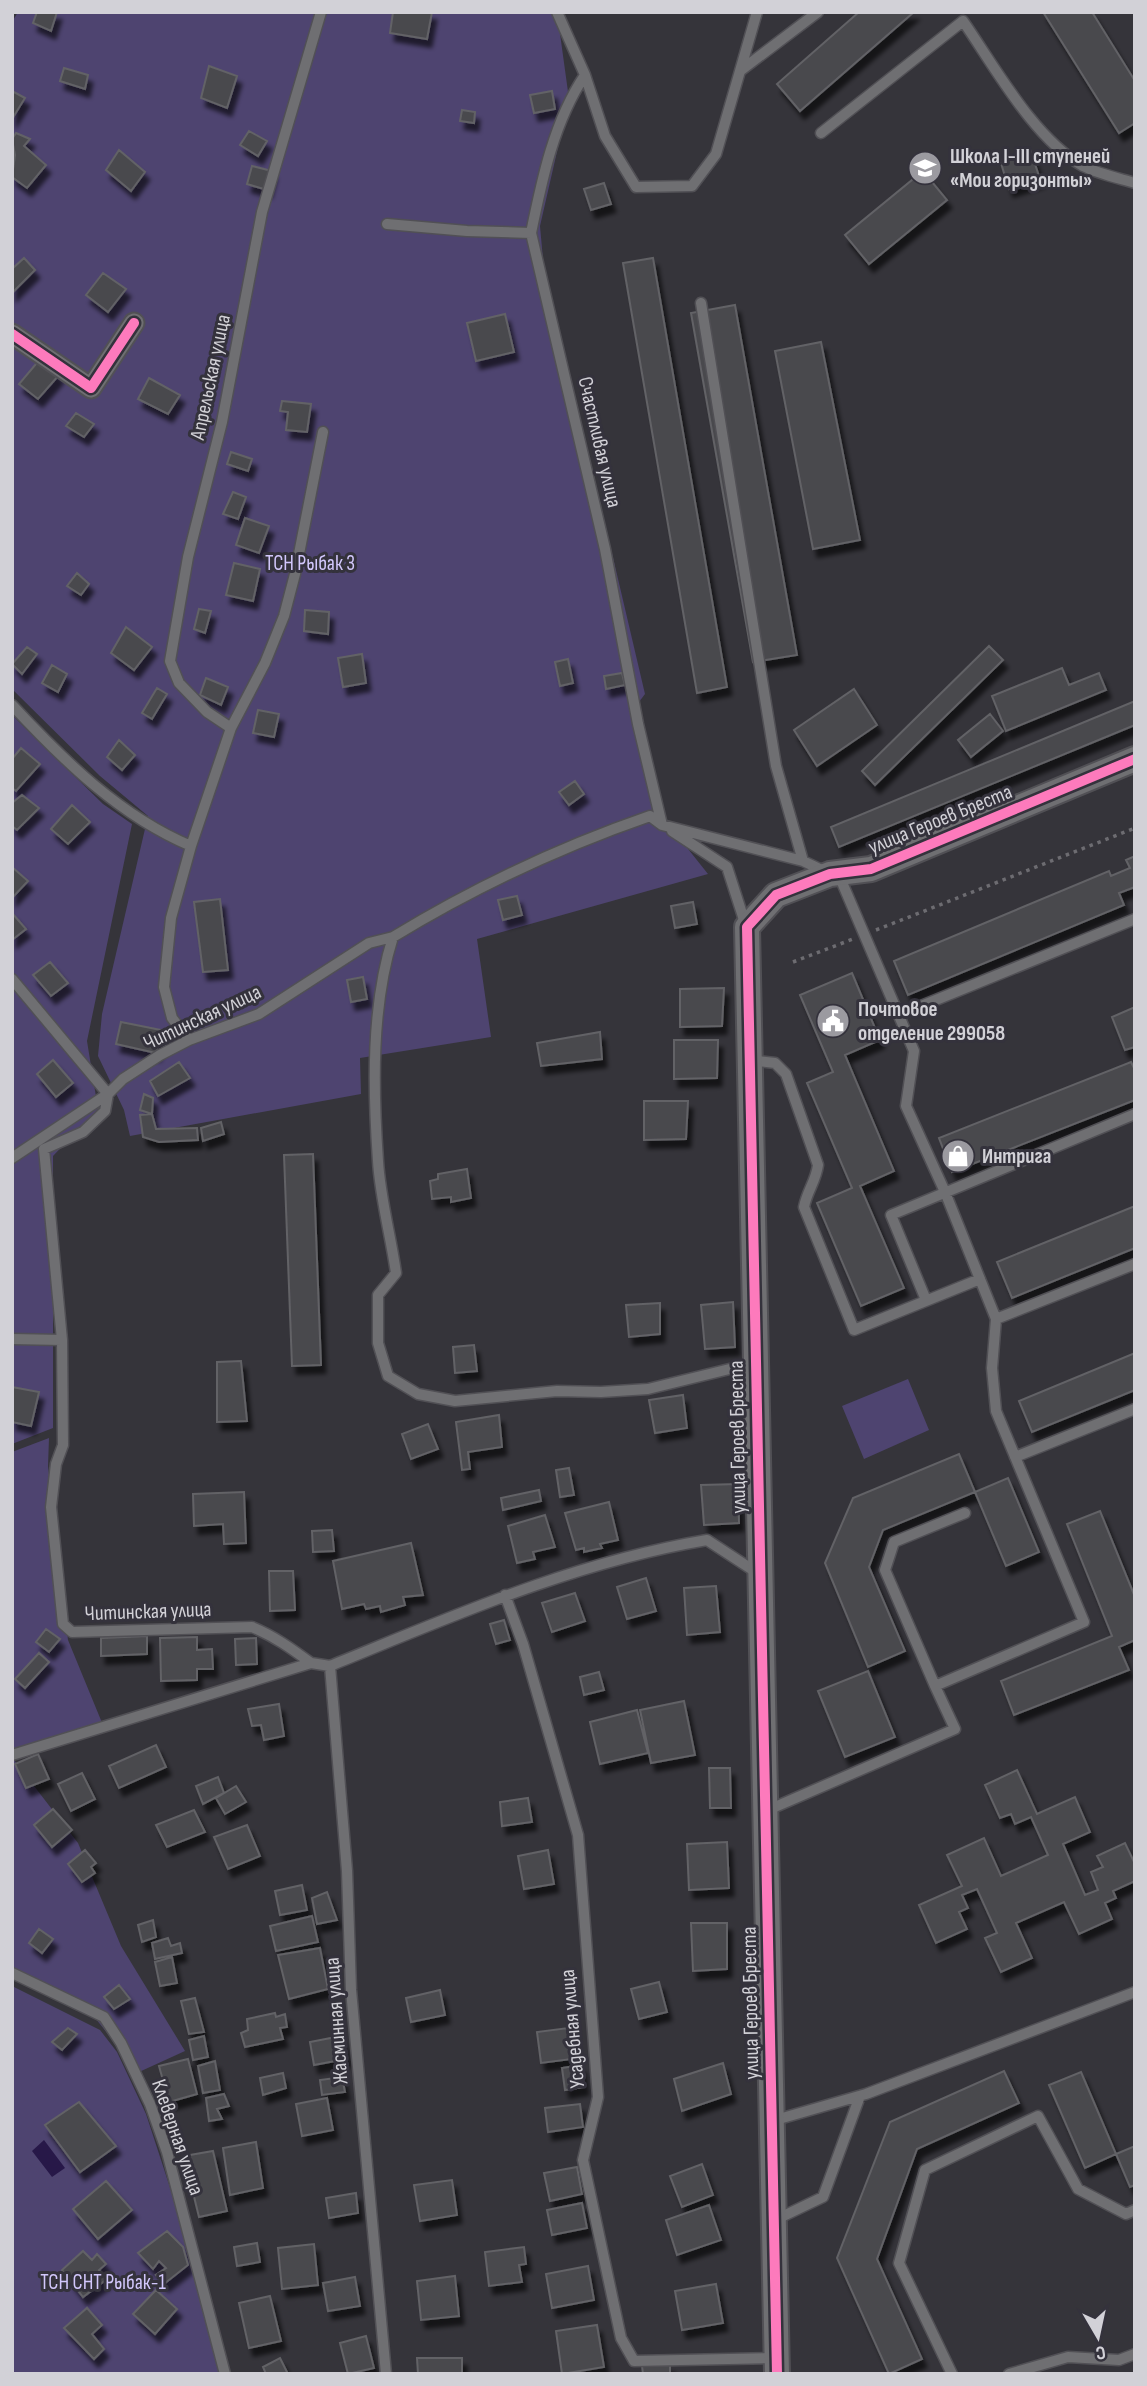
<svg xmlns="http://www.w3.org/2000/svg" width="1147" height="2386" font-family="'Sofia Sans Condensed',sans-serif">
  <defs>
    <filter id="shadow"><feDropShadow dx="4.5" dy="8" stdDeviation="2" flood-color="#0009"/></filter>
  </defs>
  <rect width="100%" height="100%" fill="#35343a"/>
  <path fill="#4e4470" d="M18,12H557L569,99L540,226L543,259L645,694L639,702L653,805L708,874L477,939L491,1037L360,1058L361,1094L130,1136L124,1110L98,1056L102,1014L148,816L100,776L12,689V22Z
    M12,715L103,804L132,824L87,1041L98,1109L53,1156V1428L12,1444Z
    M908,1379L929,1430L864,1459L842,1406Z
    M49,1438L48,1466L68,1640L105,1730L14,1760L78,1843L121,1946L185,2051L139,2072L95,2018L12,1979V1452Z
    M12,1986L100,2030L117,2052L146,2114L177,2209L219,2374H12Z"/>
  <path fill="#271848" d="M44,2140L65,2168L52,2177L32,2151Z"/>
  <path fill="#4a494e" stroke="#626266" stroke-width="2" filter="url(#shadow)" d="M37,12H57L51,31L33,23Z
    M393,12H432L427,39L390,33Z
    M859,12H914L800,111L777,84Z
    M1043,12H1092L1135,81V123L1119,133Z
    M209,66L237,76L227,108L201,98Z
    M64,68L88,75L85,89L60,81Z
    M12,91L25,98L12,119Z
    M552,91L555,109L534,113L530,95Z
    M462,110L475,112L474,123L460,121Z
    M249,131L267,141L258,156L240,145Z
    M16,133L30,139L24,146L46,165L27,188L12,177L15,155L12,139Z
    M1030,149L1040,179L1009,189L1000,160Z
    M119,150L145,172L131,191L106,170Z
    M252,166L272,171L267,190L247,184Z
    M923,171L947,200L869,264L845,235Z
    M604,183L611,204L591,210L584,189Z
    M24,258L35,270L12,293V269Z
    M653,258L727,687L697,693L623,263Z
    M103,273L126,289L108,312L86,295Z
    M735,305L797,655L753,662L691,313Z
    M505,314L514,352L476,361L467,323Z
    M821,342L860,540L813,549L775,351Z
    M41,358L59,375L38,399L19,384Z
    M149,378L180,395L168,414L138,399Z
    M282,401L311,404L307,432L286,430L288,412L280,411Z
    M76,413L94,424L84,437L66,426Z
    M231,452L252,459L248,471L227,464Z
    M233,492L246,497L238,519L223,514Z
    M245,518L269,526L259,553L236,545Z
    M234,563L260,569L253,601L226,595Z
    M77,573L89,584L81,595L67,586Z
    M199,609L211,611L205,633L194,629Z
    M305,610L329,612L328,634L304,631Z
    M126,627L152,647L134,670L111,653Z
    M989,646L1003,660L875,785L862,771Z
    M27,647L37,654L22,674L12,664Z
    M362,654L366,683L343,687L338,658Z
    M568,659L573,683L560,686L555,662Z
    M52,665L67,674L58,692L42,683Z
    M1062,668L1069,685L1099,673L1106,690L1006,731L992,696Z
    M622,673L625,685L606,689L604,676Z
    M206,678L228,687L221,705L200,695Z
    M157,688L167,694L152,719L142,713Z
    M854,689L877,725L817,766L794,730Z
    M1135,701V725L839,847L831,827Z
    M258,710L279,714L274,737L253,733Z
    M990,714L1003,731L971,757L958,740Z
    M119,740L135,755L122,770L107,757Z
    M21,748L40,764L16,791L12,788V759Z
    M575,781L584,794L569,805L559,792Z
    M22,795L39,808L17,830L12,826V803Z
    M72,805L90,822L68,844L51,829Z
    M1135,856V887L1119,893L1124,905L908,995L894,961L1109,871L1111,876L1130,868L1126,860Z
    M12,867L28,881L12,898Z
    M517,896L522,915L503,920L498,900Z
    M220,899L228,970L203,972L194,902Z
    M693,902L697,924L675,928L671,906Z
    M12,913L26,929L12,940Z
    M50,962L68,983L51,996L33,975Z
    M852,973L880,1040L845,1055L894,1171L860,1186L904,1288L861,1306L817,1203L852,1188L807,1083L833,1072L800,995Z
    M363,977L367,999L351,1002L347,980Z
    M724,988L722,1026L680,1027V989Z
    M1135,1007V1047L1125,1050L1112,1017Z
    M121,1022L161,1030L156,1053L116,1044Z
    M600,1032L602,1059L541,1066L537,1043Z
    M674,1040H718L717,1078L674,1079Z
    M53,1060L73,1083L56,1097L37,1074Z
    M179,1062L190,1078L158,1096L150,1081Z
    M1131,1062L1135,1070V1100L952,1172L939,1138Z
    M144,1094L153,1098L152,1114L140,1110Z
    M644,1101H688L686,1139L644,1140Z
    M152,1114L156,1129L197,1128L198,1140L159,1142L143,1137L140,1115Z
    M221,1122L224,1134L203,1141L201,1128Z
    M313,1154L321,1365L292,1366L284,1155Z
    M467,1169L471,1198L451,1202V1197L432,1199L430,1181L438,1179V1174Z
    M1135,1206V1248L1012,1298L997,1262Z
    M733,1302L735,1347L705,1349L701,1305Z
    M660,1303V1334L629,1337L626,1305Z
    M474,1345L477,1371L455,1373L453,1347Z
    M1135,1353V1390L1032,1432L1019,1401Z
    M241,1361L247,1421L217,1422V1362Z
    M12,1387L39,1392L31,1426L12,1422Z
    M683,1395L687,1428L655,1433L649,1400Z
    M499,1415L502,1447L468,1452L470,1469L462,1470L456,1422Z
    M428,1424L438,1449L411,1459L402,1434Z
    M959,1454L975,1492L883,1530L869,1567L905,1651L868,1667L825,1563L853,1498Z
    M569,1468L574,1495L560,1497L556,1470Z
    M1008,1478L1039,1552L1006,1566L975,1492Z
    M738,1484L739,1523L704,1525L701,1485Z
    M539,1490L541,1501L503,1510L501,1498Z
    M244,1492L246,1543L224,1544L223,1524L194,1526L193,1494Z
    M609,1502L618,1540L600,1544L602,1548L584,1552V1548L576,1550L565,1513Z
    M1100,1511L1135,1597V1640L1119,1647L1129,1670L1014,1715L1001,1681L1112,1636L1067,1524Z
    M545,1515L555,1547L533,1552L535,1559L517,1563L508,1526Z
    M332,1530L334,1551L313,1552L312,1531Z
    M411,1543L423,1595L403,1597L405,1605L381,1612L380,1606L366,1609L364,1604L342,1609L333,1561Z
    M269,1571H293L295,1610L270,1611Z
    M646,1578L656,1611L627,1619L617,1587Z
    M716,1586L720,1632L687,1635L684,1588Z
    M575,1593L585,1621L552,1632L542,1603Z
    M504,1620L510,1640L496,1644L490,1624Z
    M46,1629L60,1639L49,1652L36,1642Z
    M147,1636V1654L101,1656V1638Z
    M197,1637V1650L212,1649L213,1669H197V1680L161,1681L160,1638Z
    M256,1638L257,1664L236,1665L235,1639Z
    M39,1653L49,1662L25,1688L15,1679Z
    M868,1671L895,1737L845,1757L818,1691Z
    M599,1672L604,1690L584,1695L580,1677Z
    M684,1701L695,1755L651,1763L640,1710Z
    M279,1704L284,1736L264,1740L261,1725L252,1726L248,1709Z
    M637,1710L648,1753L600,1764L590,1722Z
    M156,1745L166,1767L119,1788L109,1766Z
    M38,1754L49,1779L26,1788L15,1764Z
    M709,1768H730L731,1808H710Z
    M1017,1770L1037,1814L1075,1797L1090,1832L1063,1844L1085,1895L1098,1890L1091,1872L1103,1867L1097,1856L1125,1843L1135,1864V1881L1113,1891L1116,1898L1105,1903L1112,1919L1079,1934L1064,1902L1016,1923L1032,1958L1001,1972L985,1938L997,1933L977,1889L962,1895L968,1908L959,1912L967,1929L936,1943L919,1905L962,1886L947,1855L984,1838L1001,1876L1048,1855L1031,1817L1015,1824L1011,1814L1000,1818L985,1785Z
    M82,1773L95,1799L71,1811L58,1784Z
    M218,1777L224,1793L203,1804L196,1786Z
    M236,1786L246,1802L225,1814L216,1798Z
    M528,1798L532,1822L502,1826L500,1802Z
    M53,1809L72,1830L52,1847L34,1825Z
    M194,1810L205,1832L167,1847L156,1825Z
    M247,1825L260,1856L228,1869L214,1837Z
    M727,1842L729,1888L689,1890L687,1844Z
    M85,1850L96,1863L91,1867L95,1873L82,1882L68,1864Z
    M548,1850L554,1884L524,1889L518,1856Z
    M302,1885L307,1910L280,1915L275,1891Z
    M327,1892L337,1920L317,1924L312,1898Z
    M312,1916L318,1942L276,1951L270,1926Z
    M153,1920L156,1937L142,1942L138,1925Z
    M691,1923H727V1969L693,1971Z
    M39,1929L53,1939L42,1953L29,1943Z
    M168,1938L171,1946L180,1943L182,1953L155,1959L152,1943Z
    M320,1948L328,1989L289,1999L278,1955Z
    M172,1957L177,1983L160,1986L155,1962Z
    M659,1982L667,2012L639,2019L631,1989Z
    M119,1985L130,1999L114,2009L104,1997Z
    M440,1990L445,2015L411,2022L406,1998Z
    M195,1998L204,2032L189,2034L181,2001Z
    M275,2013L276,2017L285,2014L287,2027L280,2028L283,2039L245,2047L241,2033L248,2030L247,2019Z
    M68,2028L77,2034L62,2050L52,2042Z
    M568,2028L572,2059L541,2063L537,2032Z
    M204,2036L208,2057L193,2060L189,2040Z
    M341,2036L346,2059L314,2065L310,2042Z
    M188,2059L197,2094L169,2102L159,2066Z
    M215,2061L220,2090L203,2093L198,2066Z
    M723,2063L731,2094L682,2111L674,2079Z
    M581,2065L584,2087L565,2090L562,2068Z
    M1004,2071L1019,2103L917,2149L877,2259L922,2359L889,2374L837,2258L890,2122Z
    M1081,2072L1116,2154L1085,2168L1049,2085Z
    M283,2073L286,2088L263,2095L260,2078Z
    M342,2077L345,2092L322,2095L320,2080Z
    M224,2094L229,2106L217,2109L222,2119L209,2121L206,2098Z
    M327,2098L333,2130L302,2136L296,2104Z
    M79,2102L116,2146L80,2172L45,2125Z
    M580,2104L583,2127L548,2132L545,2108Z
    M256,2142L263,2188L230,2195L223,2148Z
    M1135,2146V2185L1130,2187L1116,2154Z
    M213,2151L227,2211L199,2217L184,2156Z
    M702,2164L713,2195L682,2207L670,2176Z
    M577,2167L582,2194L550,2201L544,2173Z
    M452,2180L457,2215L420,2221L414,2185Z
    M106,2181L132,2210L98,2239L73,2209Z
    M356,2193L358,2213L329,2218L326,2198Z
    M582,2203L587,2228L552,2235L547,2210Z
    M709,2205L721,2240L677,2255L666,2220Z
    M167,2231L183,2247L188,2265L164,2284L156,2275L166,2268L159,2261L153,2269L138,2253Z
    M257,2243L260,2262L237,2266L234,2247Z
    M314,2244L318,2285L282,2289L278,2248Z
    M524,2247L526,2264L519,2265L522,2282L489,2286L485,2252Z
    M83,2251L92,2260L97,2254L106,2264L99,2270L107,2279L83,2297L62,2270Z
    M588,2266L594,2300L552,2308L546,2274Z
    M455,2276L459,2316L421,2320L417,2281Z
    M355,2277L360,2306L328,2311L323,2283Z
    M716,2284L723,2323L682,2330L675,2291Z
    M156,2290L177,2309L155,2334L133,2314Z
    M270,2296L281,2341L249,2348L239,2303Z
    M87,2308L102,2325L92,2334L104,2349L94,2359L64,2328Z
    M597,2325L604,2367L562,2374L556,2331Z
    M366,2336L374,2368L348,2374L340,2343Z
    M280,2358L288,2374H266L263,2367Z
    M417,2358H462V2374H418Z
    M670,2365V2374H643L642,2366Z"/>
  <g fill="none" stroke-linecap="round" stroke-linejoin="round">
    <defs>
      <path id="service" d="M557,12L585,75L605,136L636,187L692,186L716,154L740,71L818,12
        M740,71L757,12
        M585,75C554,121 542,179 531,233L605,549L638,724L662,825
        M821,133L963,21C995,67 1034,139 1083,166C1099,174 1118,178 1135,183
        M387,224L467,231L531,233
        M701,303L776,766L803,861L824,871
        M12,705C64,761 120,816 191,846
        M231,728L207,712L179,683L170,661L188,557L222,422L262,212L321,12
        M672,831L727,867L746,926
        M393,937C472,889 563,846 650,816L662,825L803,861
        M12,979L108,1094L12,1158
        M899,1015L1135,919
        M189,1040L172,1018L164,987L171,918L191,846L231,728L265,663L284,616L295,574L323,432
        M750,1060L775,1063L786,1074L818,1165C816,1181 807,1191 804,1207L854,1330L980,1279
        M926,1300L891,1215L1135,1114
        M996,1319L1135,1264
        M12,1339L62,1340
        M1015,1457L1135,1409
        M505,1595L523,1644L578,1835L598,2097L583,2160L621,2338L634,2361L776,2358
        M311,1663C292,1649 274,1636 252,1627L72,1632L63,1624L51,1507L56,1464L63,1445L62,1340L44,1149L83,1132L105,1111L108,1094L123,1079L160,1055L189,1040L259,1014L369,943L393,937C371,1006 373,1089 378,1161C380,1197 391,1237 396,1273L378,1295V1343L388,1376L418,1394L455,1401L557,1391L601,1392L648,1389L754,1363
        M330,1666L347,1871L351,1990L386,2374
        M935,1686L885,1570L894,1542L965,1513
        M12,1755L311,1663L330,1666C453,1616 575,1562 707,1540L759,1574
        M768,1810L955,1729L935,1686L1084,1622L996,1411L992,1368L996,1319L945,1192L906,1106L914,1051L838,873
        M12,1973L104,2017L121,2043L150,2104L167,2152L225,2374
        M772,2121L866,2094L1135,1992
        M775,2220L823,2197L860,2096
        M952,2374L899,2263L925,2170L1038,2116L1078,2189L1126,2214L1135,2210
        M1009,2374L1068,2357L1119,2360L1135,2354"/>
      <path id="minor" d="M12,334L91,388L134,323"/>
      <path id="tertiary" d="M777,2374L747,927L776,895L830,874L871,869L1135,759"/>
    </defs>
    <use href="#service" stroke="#515055" stroke-width="13"/>
    <use href="#minor" stroke="#515055" stroke-width="23"/>
    <use href="#tertiary" stroke="#515055" stroke-width="28"/>
    <path stroke="#6d6c71" stroke-width="3.5" stroke-dasharray="3.5 5" stroke-linecap="butt" d="M876,930L1135,828
      M793,962L853,939"/>
    <use href="#service" stroke="#6f6f72" stroke-width="10"/>
    <use href="#minor" stroke="#6f6f72" stroke-width="19"/>
    <use href="#tertiary" stroke="#6f6f72" stroke-width="24"/>
    <defs>
      <path id="cycleway" d="M12,334L91,388L134,323
        M777,2374L747,927L776,895L830,874L871,869L1135,759"/>
    </defs>
    <use href="#cycleway" stroke="#34323c" stroke-width="15"/>
    <use href="#cycleway" stroke="#fd7abc" stroke-width="10"/>
  </g>
  <defs>
    <symbol id="school-disc" viewBox="-11 -11 22 22"><circle r="9.5" fill="#9b9aa0" stroke="#34323c"/><path d="M0-5L7-2L0 1L-7-2ZM-4 1L0 2.5L4 1V4Q0 6-4 4Z" fill="#fff"/></symbol>
    <symbol id="civic-disc" viewBox="-11 -11 22 22"><circle r="9.5" fill="#9b9aa0" stroke="#34323c"/><path d="M-.6-6.5H3V-4.5H.6V-3L4-1V1h2V6H-6V1h2V-1L-.6-3ZM-1.2 2.5V6h2.4V2.5Z" fill="#fff"/></symbol>
    <symbol id="shop-disc" viewBox="-11 -11 22 22"><circle r="9.5" fill="#9b9aa0" stroke="#34323c"/><path d="M-5-2.5h2.3a2.7 3.5 0 0 1 5.4 0H5L5.5 6h-11ZM-1.5-2.5h3a1.5 2.3 0 0 0-3 0Z" fill="#fff"/></symbol>
  </defs>
  <g fill-rule="evenodd">
    <use href="#school-disc" x="906" y="149" width="38" height="38"/>
    <use href="#civic-disc" x="814" y="1002" width="38" height="38"/>
    <use href="#shop-disc" x="939" y="1137" width="38" height="38"/>
  </g>
  <g text-anchor="middle" stroke-width="6" stroke-linejoin="round" paint-order="stroke">
    <g font-size="21" font-weight="bold" fill="#d2d1d7" stroke="#34323c" text-anchor="start">
      <text x="950" y="163">Школа I-III ступеней<tspan x="950" dy="24">«Мои горизонты»</tspan></text>
      <text x="858" y="1016">Почтовое<tspan x="858" dy="24">отделение 299058</tspan></text>
      <text x="982" y="1163">Интрига</text>
    </g>
    <g font-size="21" fill="#d2d1d7" stroke="#34323c">
      <text transform="translate(210 377) rotate(-78)" y="7">Апрельская улица</text>
      <text transform="translate(600 442) rotate(77)" y="7">Счастливая улица</text>
      <text transform="translate(940 819) rotate(-22)" y="7">улица Героев Бреста</text>
      <text transform="translate(202 1017) rotate(-25)" y="7">Читинская улица</text>
      <text transform="translate(737 1437) rotate(-91)" y="7">улица Героев Бреста</text>
      <text transform="translate(148 1611) rotate(-2)" y="7">Читинская улица</text>
      <text transform="translate(750 2003) rotate(-91)" y="7">улица Героев Бреста</text>
      <text transform="translate(336 2021) rotate(-94)" y="7">Жасминная улица</text>
      <text transform="translate(572 2029) rotate(-95)" y="7">Усадебная улица</text>
      <text transform="translate(178 2137) rotate(71)" y="7">Клеверная улица</text>
    </g>
    <g font-size="21" fill="#d2c7fc" stroke="#34323c">
      <text x="310" y="570">ТСН Рыбак 3</text>
      <text x="103" y="2289">ТСН СНТ Рыбак-1</text>
    </g>
  </g>
  <rect width="1147" height="2386" fill="none" stroke="#d2d1d7" stroke-width="28"/>
  <g transform="translate(1098 2337) rotate(171)" stroke="#34323c" stroke-width="5" paint-order="stroke">
  <path d="M0-5L12 26L0 18L-12 26Z" fill="#d2d1d7"/>
  <text y="-10" font-size="19" font-weight="bold" text-anchor="middle" fill="#d2d1d7">С</text>
  </g>
</svg>
